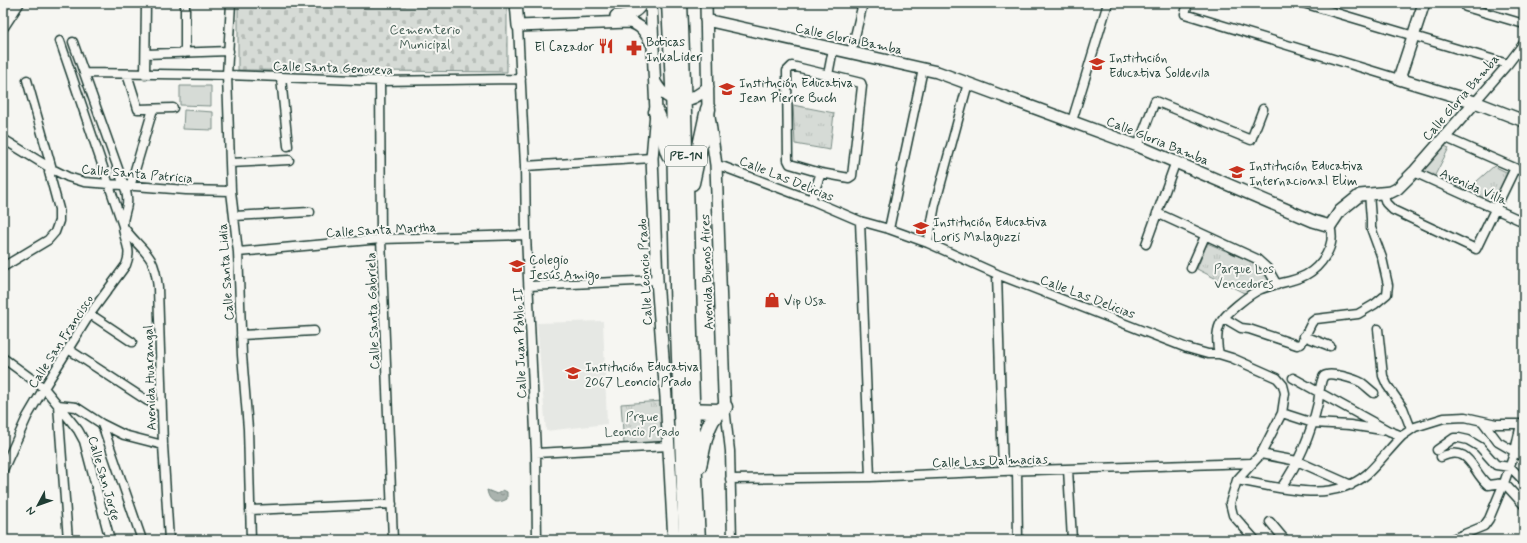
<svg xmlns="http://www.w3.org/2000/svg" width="1527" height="543" font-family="Mynerve,sans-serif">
  <defs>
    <pattern id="grass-tufts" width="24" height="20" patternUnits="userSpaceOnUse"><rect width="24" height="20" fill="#d6dbd6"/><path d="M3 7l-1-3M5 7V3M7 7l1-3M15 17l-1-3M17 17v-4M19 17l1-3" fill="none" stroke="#b7bdb8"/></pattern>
    <pattern id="cemetery-stones" width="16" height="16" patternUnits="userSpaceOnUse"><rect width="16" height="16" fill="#d6dbd6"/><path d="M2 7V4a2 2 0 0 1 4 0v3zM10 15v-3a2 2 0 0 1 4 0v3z" fill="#b7bdb8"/></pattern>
    <pattern id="water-ripples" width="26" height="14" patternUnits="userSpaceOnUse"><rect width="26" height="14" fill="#aab3ae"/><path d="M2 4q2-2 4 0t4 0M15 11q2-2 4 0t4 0" fill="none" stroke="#8a938e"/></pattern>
  </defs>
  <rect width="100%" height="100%" fill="#f6f6f2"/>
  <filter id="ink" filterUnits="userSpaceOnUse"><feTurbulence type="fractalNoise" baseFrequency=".025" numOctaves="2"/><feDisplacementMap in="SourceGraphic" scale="8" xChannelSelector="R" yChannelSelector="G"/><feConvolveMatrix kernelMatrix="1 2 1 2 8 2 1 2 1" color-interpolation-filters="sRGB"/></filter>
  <g filter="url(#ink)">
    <path fill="#e6e8e4" d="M603,321L607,424L546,431L537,323Z"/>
    <path fill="url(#grass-tufts)" stroke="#7a8c85" d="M793,105L834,113L830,150L795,144Z
      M1442,145L1449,148L1433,179L1420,172Z
      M1494,166L1512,175L1498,208L1471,195L1476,182Z
      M1207,243L1255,263L1266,272L1270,283L1244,293L1197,269Z
      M662,401L663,442L624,444L621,404Z"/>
    <path fill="url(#cemetery-stones)" stroke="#7a8c85" d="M238,3H507V72L238,70Z"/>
    <path fill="#d6dbd6" stroke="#7a8c85" d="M180,86H211V106L180,105Z
      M184,110L213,112V130L183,129Z"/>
    <path fill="url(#water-ripples)" stroke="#72847d" d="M487,490L497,494L503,490L507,492V499C496,505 489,502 487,490Z"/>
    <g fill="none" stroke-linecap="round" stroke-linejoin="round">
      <defs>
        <path id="street" d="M231,3L227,75L230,163L231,191L238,252L242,355L248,429L251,540
          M1188,3L1185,14L1399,79
          M1303,3L1508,64
          M1466,7L1524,24
          M518,26L525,166L526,235L536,453L537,540
          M60,41L123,226C131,239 144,248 151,260C156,269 157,279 158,288L163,445L169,540
          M185,53V3
          M851,53L863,3
          M146,54L229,51
          M792,66L861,83L862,86L852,176L849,178L821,173L790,164L788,160L787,71Z
          M85,73L227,75L380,81L521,79
          M127,74L138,109L173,108
          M145,75L146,3
          M828,75L833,49
          M281,78L288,146
          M380,81L381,239L393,540
          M1475,102L1508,64L1524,43
          M1072,121L1108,3
          M1444,137L1524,172
          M3,139L52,169L68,177L84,182L186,190L231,191
          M1138,146L1155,101L1251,140L1263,109
          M230,163L289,160
          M716,165L724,167L811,200L860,221L889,229L928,243L997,274L1187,348L1208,354H1219L1232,358L1277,378L1283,385L1285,393L1282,413L1261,454L1237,480L1230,503L1233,515L1255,540
          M525,166L652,158
          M1414,172L1524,222
          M130,187L153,109
          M1383,194L1386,203L1393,210L1476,249L1515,168
          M811,200L821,173
          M1157,213L1257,259L1268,269L1277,285
          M234,216L310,212
          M860,221L870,477
          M889,229L923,69
          M928,243L935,205L968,83
          M1146,244L1176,161
          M238,252L381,239L526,235
          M3,267L48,240L55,232L59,221V209L49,172L52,169L27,80
          M1191,268L1205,236
          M997,274L1003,471
          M529,286L657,280
          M90,314L132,342
          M1224,318L1241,328L1249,329L1297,345L1301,344L1312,322L1316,319L1358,314L1375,304L1387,294L1388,285L1382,258L1371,228V219L1369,193
          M1378,329L1383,376L1387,385L1403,408L1411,429
          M241,335L314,331
          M1304,336L1330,346
          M68,349L146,400L161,407
          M1219,354C1217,345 1216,333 1220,324C1224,314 1251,293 1261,289C1288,279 1309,283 1326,255C1332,245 1333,237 1330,226
          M3,358L44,388L58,405L68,540
          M1293,378L1389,431L1402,436L1415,427L1444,418L1465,417L1496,424H1524
          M58,405L78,430L84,441L110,540
          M58,405L76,407L102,424L124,435L163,445
          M725,407L730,451L732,540
          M1282,413L1313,423L1350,425L1382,430
          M1483,422L1498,442L1524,457
          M102,424L142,540
          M1521,424L1515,451L1504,483L1524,505
          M1437,450L1454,438H1459L1468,440L1480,447L1496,465L1510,467L1524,481
          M536,453L669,446
          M1261,454L1297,461L1351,485
          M1441,457C1471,444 1471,471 1488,485L1504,483L1489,519L1484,526L1450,540
          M1068,469L1072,540
          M3,470L27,417L44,388L90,314L126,265C133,248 123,241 123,225C123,211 130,208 126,191L73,42
          M1017,470L1018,540
          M730,479L870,477L1003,471L1251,463
          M1237,480C1278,487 1331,505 1367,474C1379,463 1390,448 1402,436
          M1281,488C1299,463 1311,433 1318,403C1319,397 1320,380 1324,376C1330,371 1355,379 1362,383C1366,386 1370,390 1374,393
          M250,510L392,504
          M1270,522L1285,540"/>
        <path id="secondary" d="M516,3L518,26L629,22C642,25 646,33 652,44
          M651,3L656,112L652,158L657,280L666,397L674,540
          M706,3L708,109L716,165L724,393L725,407
          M1424,3L1399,79L1475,102L1524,121
          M616,16C628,15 636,14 642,3
          M706,20C783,37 860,54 937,72L1138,146L1313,221L1330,226L1340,211L1360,195L1391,192L1397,189L1414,172L1475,102
          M3,26L18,3
          M655,82C668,106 690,105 708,87"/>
        <path id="highway" d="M669,3L673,85L678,331L686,540
          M680,3C688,182 688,361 698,540
          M656,112C664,125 663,141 669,155
          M692,183L708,109
          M683,410L719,411
          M699,466C704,446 706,417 725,407"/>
      </defs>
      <use href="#street" stroke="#1f3d34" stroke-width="11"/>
      <use href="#secondary" stroke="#1f3d34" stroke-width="14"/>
      <use href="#highway" stroke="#1f3d34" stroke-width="17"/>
      <use href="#street" stroke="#f6f6f2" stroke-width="8"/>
      <use href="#secondary" stroke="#f6f6f2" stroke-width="11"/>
      <use href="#highway" stroke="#f6f6f2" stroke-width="14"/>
    </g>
  </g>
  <defs>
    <symbol id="restaurant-bare" viewBox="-9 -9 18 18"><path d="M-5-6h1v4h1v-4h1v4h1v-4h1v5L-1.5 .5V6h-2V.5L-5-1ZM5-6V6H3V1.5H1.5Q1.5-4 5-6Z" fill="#c8321e" stroke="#f6f6f2" stroke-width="2.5" paint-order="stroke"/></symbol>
    <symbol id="pharmacy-bare" viewBox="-9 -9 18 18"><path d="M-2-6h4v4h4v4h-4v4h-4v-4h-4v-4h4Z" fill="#c8321e" stroke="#f6f6f2" stroke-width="2.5" paint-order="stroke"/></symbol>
    <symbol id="school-bare" viewBox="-9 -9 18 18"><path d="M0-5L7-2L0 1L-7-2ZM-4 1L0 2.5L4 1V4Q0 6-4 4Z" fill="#c8321e" stroke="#f6f6f2" stroke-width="2.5" paint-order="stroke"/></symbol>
    <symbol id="shop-bare" viewBox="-9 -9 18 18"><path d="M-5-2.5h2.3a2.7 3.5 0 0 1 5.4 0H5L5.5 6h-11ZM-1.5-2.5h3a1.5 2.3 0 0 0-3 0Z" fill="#c8321e" stroke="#f6f6f2" stroke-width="2.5" paint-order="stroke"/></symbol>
  </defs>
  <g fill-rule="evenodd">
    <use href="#restaurant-bare" x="595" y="35" width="22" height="22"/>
    <use href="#pharmacy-bare" x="623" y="37" width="22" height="22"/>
    <use href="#school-bare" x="1086" y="53" width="22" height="22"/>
    <use href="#school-bare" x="716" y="78" width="22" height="22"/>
    <use href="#school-bare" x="1226" y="161" width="22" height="22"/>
    <use href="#school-bare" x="910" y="217" width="22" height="22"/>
    <use href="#school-bare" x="506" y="255" width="22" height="22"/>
    <use href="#shop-bare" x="761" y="289" width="22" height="22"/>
    <use href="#school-bare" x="562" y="362" width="22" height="22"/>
  </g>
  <g text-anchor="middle" stroke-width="4" stroke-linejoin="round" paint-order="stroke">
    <rect fill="#f6f6f2" stroke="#60746d" stroke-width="1" x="665" y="146" width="42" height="20" rx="3"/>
    <g font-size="12" font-weight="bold" fill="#1f3d34">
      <text x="686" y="160">PE-1N</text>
    </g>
    <g font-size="13" fill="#445d54" stroke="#f6f6f2">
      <text x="425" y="34">Cementerio<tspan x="425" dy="15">Municipal</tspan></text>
      <text x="1244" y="273">Parque Los<tspan x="1244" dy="15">Vencedores</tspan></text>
      <text x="642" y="421">Prque<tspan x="642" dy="15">Leoncio Prado</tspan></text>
    </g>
    <g font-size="13" fill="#1f3d34" stroke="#f6f6f2">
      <text transform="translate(849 38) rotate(12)" y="5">Calle Gloria Bamba</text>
      <text transform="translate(333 67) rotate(2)" y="5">Calle Santa Genoveva</text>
      <text transform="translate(1460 97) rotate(-49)" y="5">Calle Gloria Bamba</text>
      <text transform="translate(1158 140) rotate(22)" y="5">Calle Gloria Bamba</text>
      <text transform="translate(137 173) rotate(5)" y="5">Calle Santa Patricia</text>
      <text transform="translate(787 178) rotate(22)" y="5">Calle Las Delicias</text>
      <text transform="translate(1474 186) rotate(24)" y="5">Avenida Villa</text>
      <text transform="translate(381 229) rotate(-3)" y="5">Calle Santa Martha</text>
      <text transform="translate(225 272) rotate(-94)" y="5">Calle Santa Lidia</text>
      <text transform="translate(644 272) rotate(-93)" y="5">Calle Leoncio Prado</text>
      <text transform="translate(706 272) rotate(-92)" y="5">Avenida Buenos Aires</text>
      <text transform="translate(1088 296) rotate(21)" y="5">Calle Las Delicias</text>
      <text transform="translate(372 311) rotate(-92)" y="5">Calle Santa Gabriela</text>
      <text transform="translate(60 341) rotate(-57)" y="5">Calle San Francisco</text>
      <text transform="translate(519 343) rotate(-92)" y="5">Calle Juan Pablo II</text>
      <text transform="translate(149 378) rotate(-92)" y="5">Avenida Huarangal</text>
      <text transform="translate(990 460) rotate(-2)" y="5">Calle Las Dalmacias</text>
      <text transform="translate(105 478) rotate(74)" y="5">Calle San Jorge</text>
    </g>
    <g font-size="13" fill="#1f3d34" stroke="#f6f6f2" text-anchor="start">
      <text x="646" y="46">Boticas<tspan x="646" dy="15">InkaLider</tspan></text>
      <text x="594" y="51" text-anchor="end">El Cazador</text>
      <text x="1109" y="62">Institución<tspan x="1109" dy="15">Educativa Soldevila</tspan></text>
      <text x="739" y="87">Institución Educativa<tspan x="739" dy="15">Jean Pierre Buch</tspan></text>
      <text x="1249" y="170">Institución Educativa<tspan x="1249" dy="15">Internacional Elim</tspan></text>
      <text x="933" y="226">Institución Educativa<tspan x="933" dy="15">Loris Malaguzzi</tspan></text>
      <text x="529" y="264">Colegio<tspan x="529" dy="15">Jesús Amigo</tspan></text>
      <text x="784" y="305">Vip Usa</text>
      <text x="585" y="371">Institución Educativa<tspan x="585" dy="15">2067 Leoncio Prado</tspan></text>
    </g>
  </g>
  <rect width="1527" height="543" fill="none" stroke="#f6f6f2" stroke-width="16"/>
  <rect x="8" y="8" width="1511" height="527" fill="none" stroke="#1f3d34" stroke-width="1.5" filter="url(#ink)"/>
  <g transform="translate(38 505) rotate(229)" stroke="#f6f6f2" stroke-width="3" paint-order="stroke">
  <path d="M0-3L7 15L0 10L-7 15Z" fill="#1f3d34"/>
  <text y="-6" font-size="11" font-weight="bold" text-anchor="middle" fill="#1f3d34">N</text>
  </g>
</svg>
